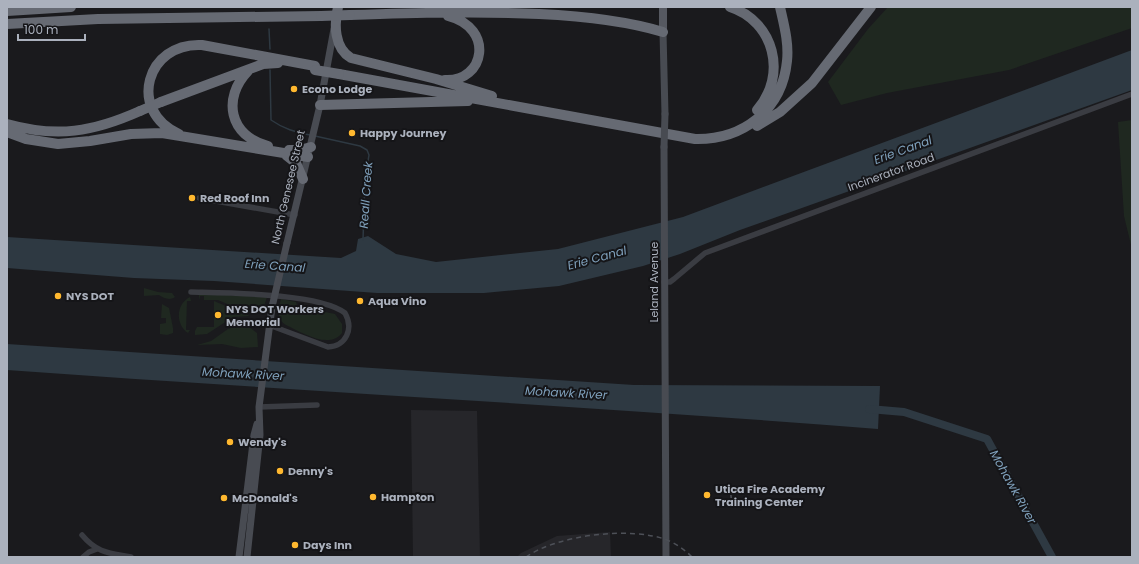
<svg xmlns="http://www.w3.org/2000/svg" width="1139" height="564" font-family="Poppins,sans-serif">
  <rect width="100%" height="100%" fill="#1a1a1d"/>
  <path fill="#26262a" d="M411,410L477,411L480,557H413Z
    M610,532L611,557H517L521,553L557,536Z"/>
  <path fill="#1f2820" d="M888,7H1132V28L1009,70L887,93L841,105L828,82L868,29Z
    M1132,120V249L1124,216L1118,122Z
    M144,288L158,292L172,293L175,297C169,301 164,298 159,295L144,296Z
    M207,294L267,297L263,309L251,314L218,300H204V296H200L199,300V295Z
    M190,297L191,301H187L186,330H190L188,333C175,324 176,304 190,297Z
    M281,299L296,302L297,306L300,307L335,314L342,324V333C329,350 301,332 286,325C276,319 278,310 281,299Z
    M214,301L250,316L233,317L207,334L195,335V331L197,327H214Z
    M162,304L169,308L173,328V333L167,335L160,334V324L166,323V318H161Z
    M239,325L249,327L257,333L258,347L241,348L222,344L197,345L211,341L228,329Z"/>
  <path fill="#2e3942" d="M1132,50V90L740,230L680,254L643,266L559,286L484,293H377L214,281L134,278L7,268V237L341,258L356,251L358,239L368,236L396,254L436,262L558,249L683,217Z
    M7,344L634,385L880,386L878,429C588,406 297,391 7,370Z"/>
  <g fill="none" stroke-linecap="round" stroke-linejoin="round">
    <path stroke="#2e3942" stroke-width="1.5" d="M269,29L270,49
      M270,70L271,120C284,129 295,132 310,135
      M315,136L360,146L367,150L369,155L365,179L363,240"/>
    <path stroke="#2e3942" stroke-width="8" d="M869,409L904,412L987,439L1052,557"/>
    <path stroke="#3a3c42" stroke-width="5.5" d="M199,198L295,215
      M664,282H670L674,279L705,253L1132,94
      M191,292C226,293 319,293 345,313C354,329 346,346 328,347L269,325
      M259,407L317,405
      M82,535C97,553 109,553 131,557
      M83,557L89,552L97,549"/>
    <path stroke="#484b52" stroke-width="7" d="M663,32L665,114
      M664,147L666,557
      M287,243L320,105L334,29
      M239,557L254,435L257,424
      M247,557L260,435L259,407L272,307"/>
    <path stroke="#565961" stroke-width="8" d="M663,7V32"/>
    <path stroke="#666a73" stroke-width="10" d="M338,7C334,24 334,48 351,58L436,79L492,96
      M730,7C774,21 788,75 757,110
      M7,11L71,7
      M350,15C413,13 476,11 539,14C580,16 624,20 663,32
      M7,24L98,19L321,16
      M248,71C222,98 229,136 268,146
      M339,74L695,139C742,140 782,111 787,61C789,43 784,25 780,7
      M445,80C485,82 495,28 448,16
      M161,102L263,64L278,63
      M320,105L468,101
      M7,124C57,138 93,132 140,111
      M757,126L780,112L812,83L871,7
      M7,132L26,139L58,144L90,141L131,134L162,133L308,157
      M179,134C127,111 146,42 202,45L315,66
      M289,150H300L311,147
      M286,155L296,163L303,179"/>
    <path stroke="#4d5057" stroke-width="1.5" stroke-dasharray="5 4" stroke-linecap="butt" d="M730,486L732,506
      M526,557C557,535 631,526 667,540C677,544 685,550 692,557"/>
    <path stroke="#484b52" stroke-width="7" d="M664,147L665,114
      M272,307L287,243"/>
    <path stroke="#666a73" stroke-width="10" d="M321,16L350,15
      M315,70L339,74
      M140,111L161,102"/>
  </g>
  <g fill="#ffb82f" stroke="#151518" stroke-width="1.5">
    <circle cx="294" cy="89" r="4"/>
    <circle cx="352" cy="133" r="4"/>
    <circle cx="192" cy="198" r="4"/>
    <circle cx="58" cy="296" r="4"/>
    <circle cx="360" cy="301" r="4"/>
    <circle cx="218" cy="315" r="4"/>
    <circle cx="230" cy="442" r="4"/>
    <circle cx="280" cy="471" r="4"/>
    <circle cx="707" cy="495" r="4"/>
    <circle cx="373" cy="497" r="4"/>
    <circle cx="224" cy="498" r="4"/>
    <circle cx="295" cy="545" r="4"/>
  </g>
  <g text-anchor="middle" stroke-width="4" stroke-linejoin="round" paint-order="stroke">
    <g font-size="11" font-weight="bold" fill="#abb1bd" stroke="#151518" text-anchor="start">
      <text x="302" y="93">Econo Lodge</text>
      <text x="360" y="137">Happy Journey</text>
      <text x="200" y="202">Red Roof Inn</text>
      <text x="66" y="300">NYS DOT</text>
      <text x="368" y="305">Aqua Vino</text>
      <text x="226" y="313">NYS DOT Workers<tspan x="226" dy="13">Memorial</tspan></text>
      <text x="238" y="446">Wendy's</text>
      <text x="288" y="475">Denny's</text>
      <text x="715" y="493">Utica Fire Academy<tspan x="715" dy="13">Training Center</tspan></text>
      <text x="381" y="501">Hampton</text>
      <text x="232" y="502">McDonald's</text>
      <text x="303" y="549">Days Inn</text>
    </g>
    <g font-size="11" fill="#abb1bd" stroke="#151518">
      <text transform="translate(891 172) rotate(-20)" y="4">Incinerator Road</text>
      <text transform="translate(288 187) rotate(-77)" y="4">North Genesee Street</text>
      <text transform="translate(654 282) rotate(-90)" y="4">Leland Avenue</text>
    </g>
    <g font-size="12" font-style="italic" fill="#7fa0bb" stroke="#151518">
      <text transform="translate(903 150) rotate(-20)" y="4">Erie Canal</text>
      <text transform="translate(366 195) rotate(-86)" y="4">Reall Creek</text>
      <text transform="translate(597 258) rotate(-15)" y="4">Erie Canal</text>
      <text transform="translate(275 266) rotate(4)" y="4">Erie Canal</text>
      <text transform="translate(243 374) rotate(3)" y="4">Mohawk River</text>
      <text transform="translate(566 393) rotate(3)" y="4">Mohawk River</text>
      <text transform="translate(1013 487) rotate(61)" y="4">Mohawk River</text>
    </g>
  </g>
  <rect width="1139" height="564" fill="none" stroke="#abb1bd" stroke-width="16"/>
  <path d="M18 34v6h67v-6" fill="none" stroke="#abb1bd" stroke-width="2"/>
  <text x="24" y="34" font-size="12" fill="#abb1bd" stroke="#151518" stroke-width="3" paint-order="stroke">100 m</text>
</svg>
